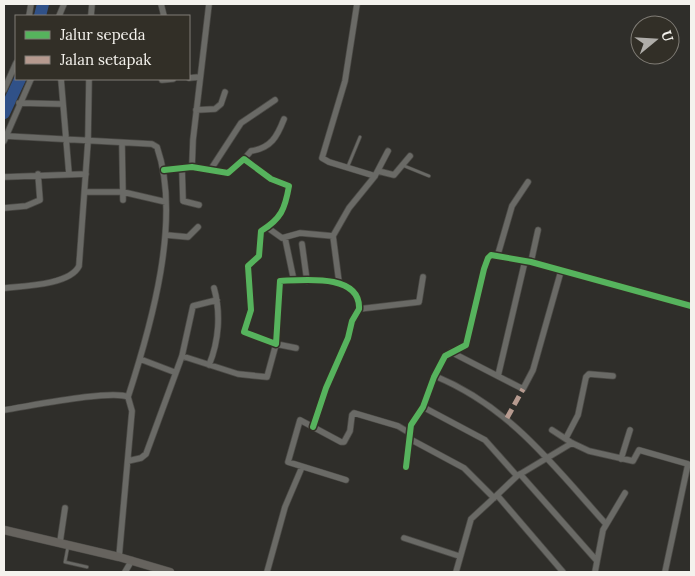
<svg xmlns="http://www.w3.org/2000/svg" width="695" height="576" font-family="Lora,serif">
  <rect width="100%" height="100%" fill="#2f2e2a"/>
  <g fill="none" stroke-linecap="round" stroke-linejoin="round">
    <path stroke="#305188" stroke-width="12" d="M40,16L43,4
      M4,113L20,79"/>
    <defs>
      <path id="service" d="M402,165L429,176
        M348,166L360,137
        M68,546L65,562L87,567"/>
      <path id="minor" d="M161,4L164,16
        M29,16L31,4
        M59,16L64,4
        M91,16L92,4
        M189,78L199,77
        M61,79L69,174
        M162,80L173,79
        M4,90L16,63
        M19,103L62,104
        M196,110L215,109L221,104L225,92
        M6,136L152,144L157,147C182,219 151,326 128,397
        M4,141L31,79
        M122,144L123,200
        M244,159L251,151C271,148 277,137 284,119
        M192,167L193,140L209,4
        M182,168L183,201L199,205
        M211,169L241,123L275,100
        M164,170L192,167L228,173L244,159L271,179L289,186C285,209 281,219 261,231L259,256L248,266L251,310L244,332L276,344L280,281C303,280 361,273 359,309L352,321L348,338L326,388L313,427
        M378,171L394,175L410,156
        M376,174L388,151
        M4,177L86,174
        M85,192H123L166,202
        M4,208L26,206L40,200L38,174
        M268,228L282,238L300,233L333,236
        M166,235L188,237L198,227
        M285,238L294,281
        M302,244L307,281
        M498,254L512,206L528,182
        M531,262L538,230
        M339,282L333,236L349,208L375,176L329,162L322,158L345,81L357,4
        M4,288C23,286 70,285 79,266L88,141L89,79
        M359,309L419,302L423,277
        M451,352L523,389L533,370L561,271
        M182,356L238,374L267,377L276,344L296,348
        M140,359L174,372
        M209,365C219,341 221,313 214,288
        M435,376C510,407 553,465 605,523
        M498,376L525,261
        M423,407L485,440L517,476
        M4,410C26,407 112,389 128,397L132,411L119,557
        M552,430L572,443L589,451L633,461L639,450L688,464L665,572
        M566,438L578,415L586,377L589,374L613,376
        M410,439L464,468L494,498
        M621,459L630,430
        M128,461L141,458L146,454L182,356L193,306L217,300
        M406,467L411,425L423,407L434,377L445,356L466,345L484,269L488,258L491,255L531,262L691,306
        M520,474L597,561
        M346,480L288,462L300,420L341,442H344L350,431L352,415L354,413L398,426L408,432
        M497,495L517,476L572,443
        M404,538L459,556
        M60,542L65,508
        M125,572L132,560
        M267,572L285,507L302,467
        M456,572L471,519L497,495L563,572
        M595,572L603,530L625,493"/>
      <path id="secondary" d="M4,530L119,557L170,572"/>
    </defs>
    <use href="#service" stroke="#4c4b47" stroke-width="4"/>
    <use href="#minor" stroke="#4c4b47" stroke-width="7"/>
    <use href="#secondary" stroke="#4c4b47" stroke-width="9"/>
    <use href="#service" stroke="#6a6a66" stroke-width="2.5"/>
    <use href="#minor" stroke="#6a6a66" stroke-width="5.5"/>
    <use href="#secondary" stroke="#66635e" stroke-width="8"/>
    <path stroke="#b69a8f" stroke-width="5" stroke-dasharray="10 5" stroke-linecap="butt" d="M507,418L523,389"/>
    <defs>
      <path id="cycleway" d="M164,170L192,167L228,173L244,159L271,179L289,186C285,209 281,219 261,231L259,256L248,266L251,310L244,332L276,344L280,281C303,280 361,273 359,309L352,321L348,338L326,388L313,427
        M406,467L411,425L423,407L434,377L445,356L466,345L484,269L488,258L491,255L531,262L691,306"/>
    </defs>
    <use href="#cycleway" stroke="#322f27" stroke-width="9"/>
    <use href="#cycleway" stroke="#56b35d" stroke-width="6"/>
  </g>
  <rect width="695" height="576" fill="none" stroke="#f4f2ed" stroke-width="10"/>
  <rect x="15" y="15" width="175" height="65" fill="#322f27" stroke="#807d76"/>
  <rect x="25" y="31" width="25" height="8" fill="#56b35d" stroke="#807d76"/>
  <text x="60" y="40" font-size="15" fill="#f4f2ed">Jalur sepeda</text>
  <rect x="25" y="56" width="25" height="8" fill="#b69a8f" stroke="#807d76"/>
  <text x="60" y="65" font-size="15" fill="#f4f2ed">Jalan setapak</text>
  <g transform="translate(655 40) rotate(72)"><circle r="24" fill="#322f27" stroke="#807d76"/>
  <path d="M0-4L9 19L0 12L-9 19Z" fill="#afada9"/>
  <text y="-8" font-size="14" font-weight="bold" text-anchor="middle" fill="#f4f2ed">U</text>
  </g>
</svg>
